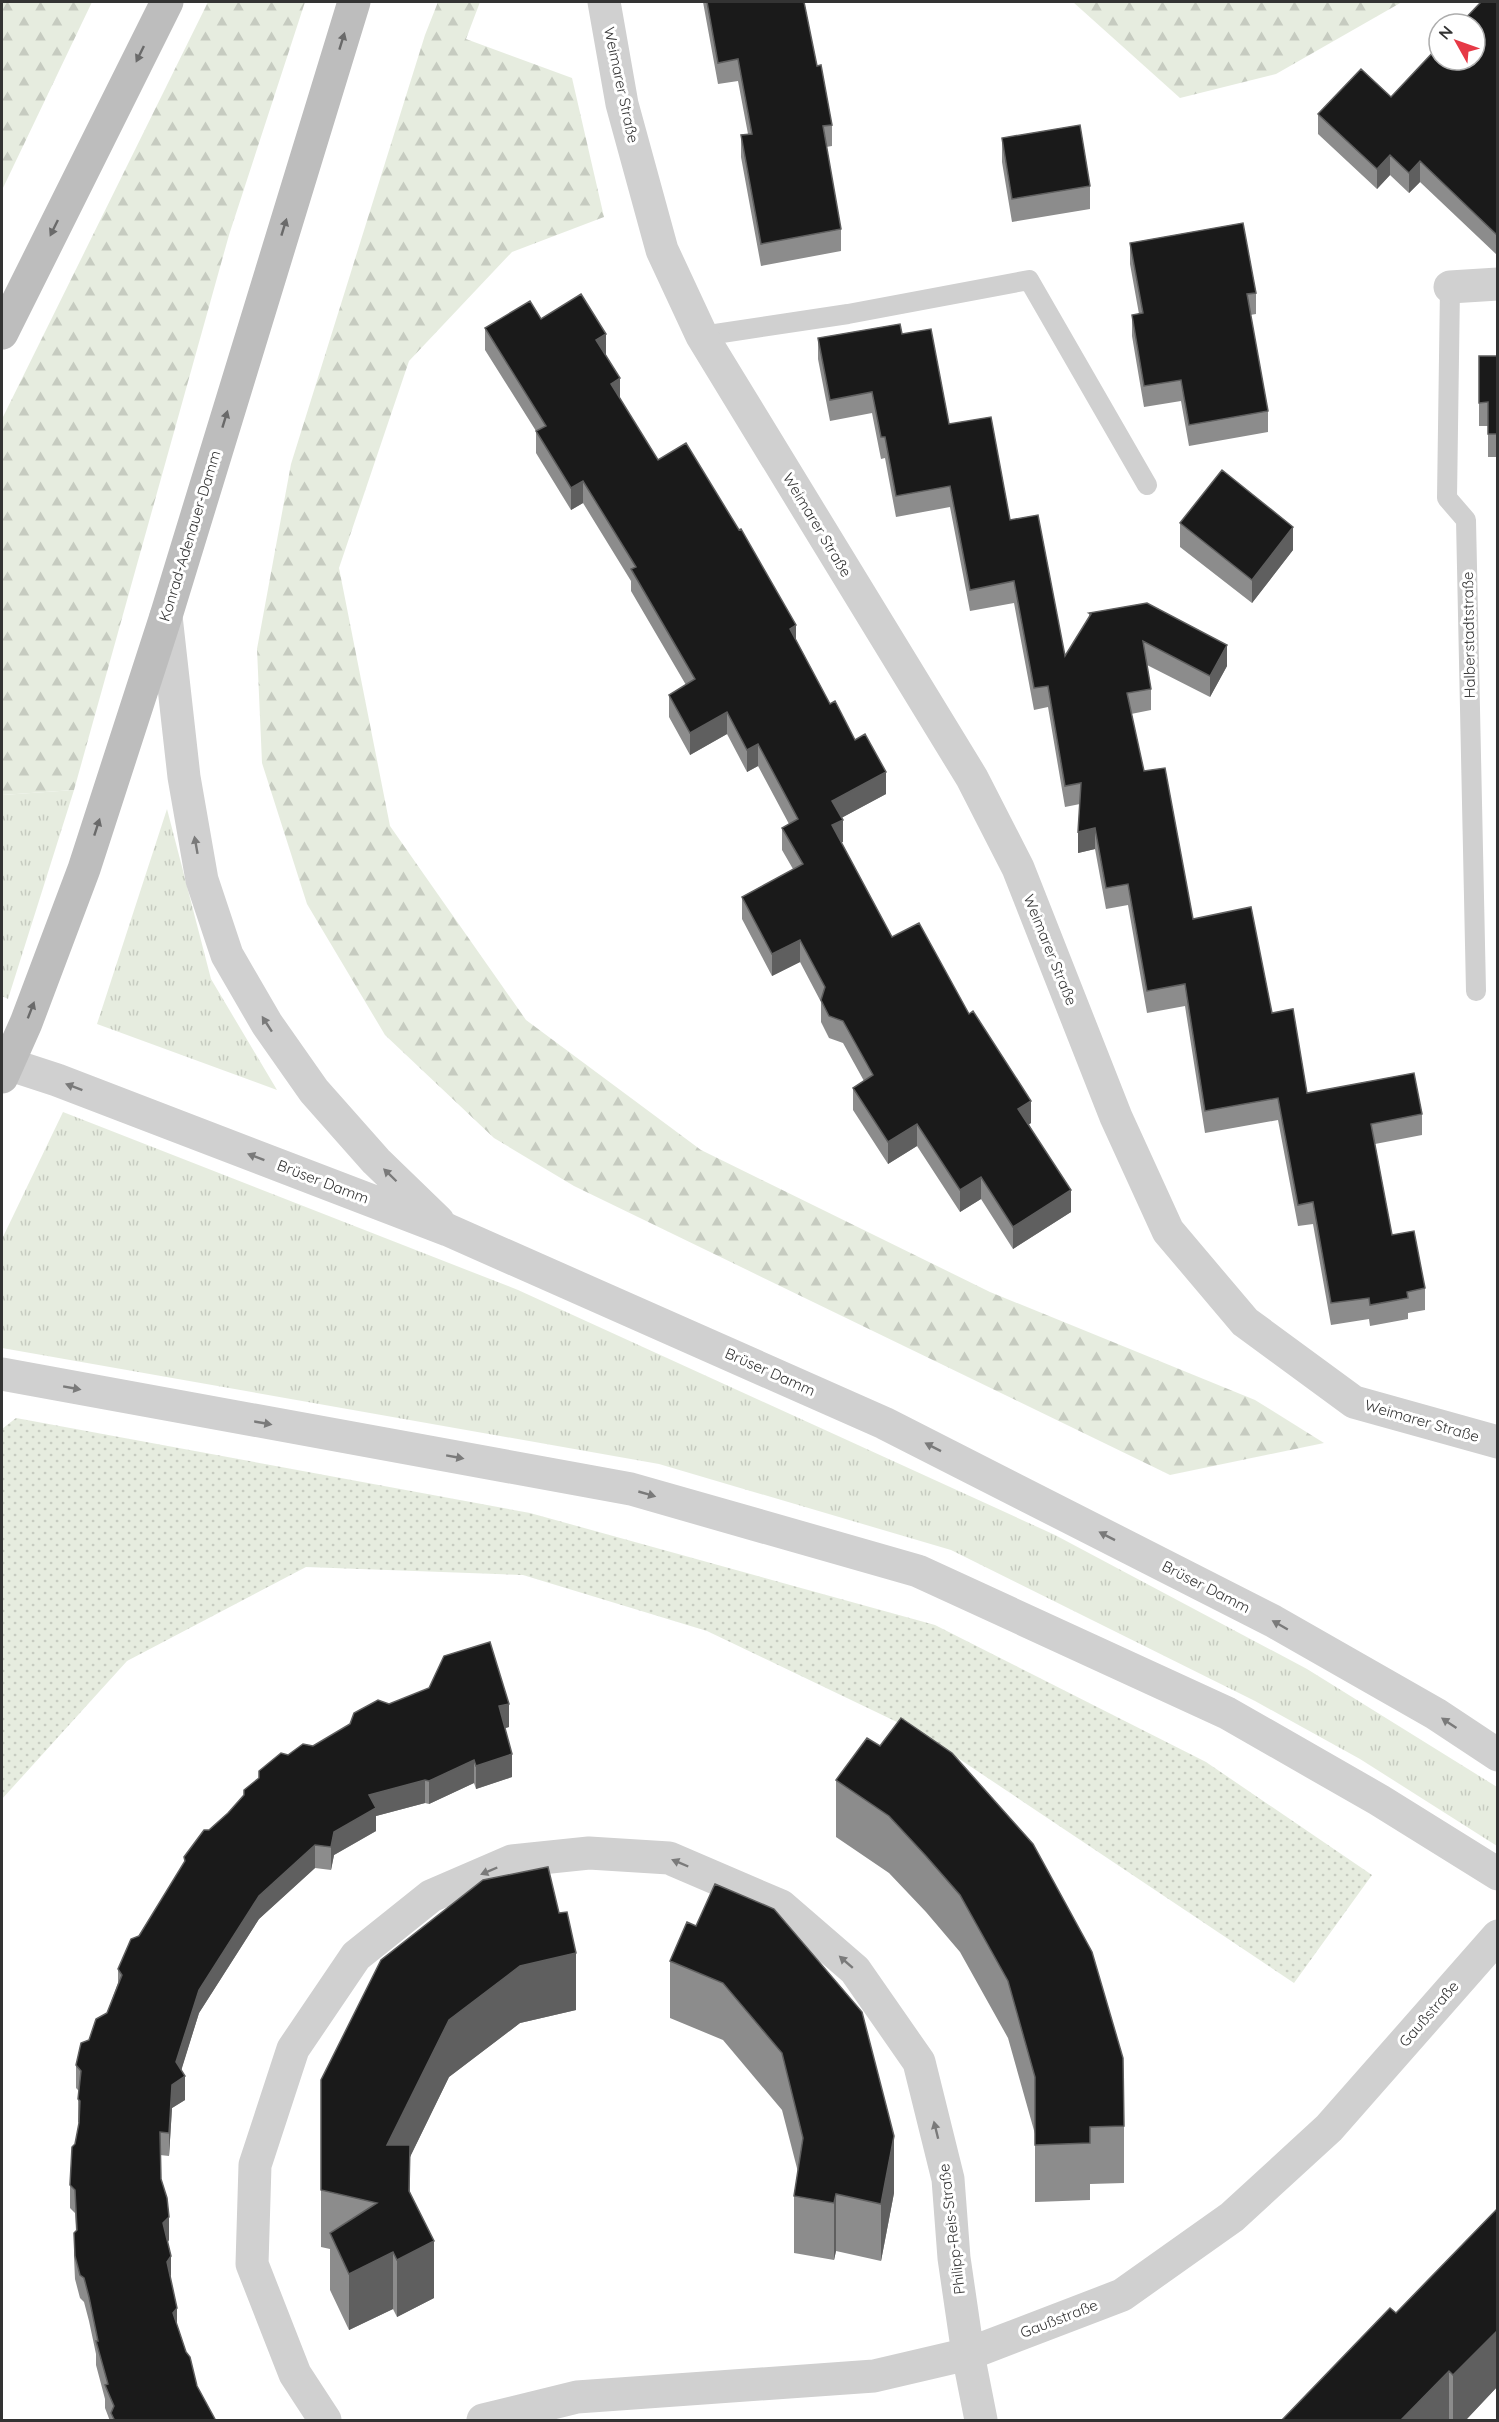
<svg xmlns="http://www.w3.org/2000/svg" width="1499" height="2422" font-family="Quicksand,sans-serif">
  <defs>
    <pattern id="grass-tufts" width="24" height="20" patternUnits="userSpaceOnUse" patternTransform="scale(1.5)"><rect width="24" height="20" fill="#e6ecdf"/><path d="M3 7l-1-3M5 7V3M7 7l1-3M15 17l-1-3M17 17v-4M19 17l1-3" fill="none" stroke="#c6cbc0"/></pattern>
    <pattern id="forest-firs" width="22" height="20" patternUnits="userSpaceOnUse" patternTransform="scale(1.5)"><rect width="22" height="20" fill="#e6ecdf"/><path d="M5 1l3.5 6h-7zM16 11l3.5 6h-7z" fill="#c6cbc0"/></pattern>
    <pattern id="park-dots" width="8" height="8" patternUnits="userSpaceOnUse" patternTransform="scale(1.5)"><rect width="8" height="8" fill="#e6ecdf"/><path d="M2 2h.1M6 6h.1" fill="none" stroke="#c6cbc0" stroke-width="1.8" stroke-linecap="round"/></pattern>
  </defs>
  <rect width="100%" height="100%" fill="#fff"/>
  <path fill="url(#grass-tufts)" d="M74,790L8,999L2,996V795Z
    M167,809L211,979L277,1090L97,1024Z
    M63,1112L518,1290L1055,1535L1307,1669L1497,1787V1846L1360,1759L1255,1701L951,1550L659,1464L2,1348V1239Z"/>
  <path fill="url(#forest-firs)" d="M2,2H92L2,190Z
    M208,2H305L229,235L74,790L2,795V419Z
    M438,2H480L466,39L572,78L604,217L512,252L409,361L339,568L390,826L526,1020L701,1150L990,1292L1255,1400L1324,1443L1170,1475L574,1186L494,1138L385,1035L307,904L262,763L257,649L291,464L425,35Z
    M1073,2H1402L1276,74L1180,98Z"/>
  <path fill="url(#park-dots)" d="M16,1418L530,1513L935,1625L1206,1762L1372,1875L1294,1983L922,1734L707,1631L523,1575L306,1567L127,1661L2,1799V1429Z"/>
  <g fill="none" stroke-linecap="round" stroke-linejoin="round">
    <path stroke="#d0d0d0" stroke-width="20" d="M1450,287L1447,498L1466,520L1476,991
      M702,336L848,314L1029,280L1147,485"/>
    <path stroke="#d0d0d0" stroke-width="33" d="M604,2L622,104L662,250L702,336L972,778L1018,868L1116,1117L1168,1231L1245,1322L1354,1402L1498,1442
      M1450,287L1498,284
      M325,2420L295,2374L252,2264L255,2165L293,2049L356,1956L431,1896L512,1861L589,1853L669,1858L781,1906L855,1970L919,2062L948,2179L954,2258L968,2354L981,2420
      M483,2420L577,2397L874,2376L968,2354L1122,2295L1232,2217L1329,2128L1498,1936"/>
    <path stroke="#d0d0d0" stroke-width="33" d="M166,616L184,777L202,880L227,955L267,1024L314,1091L376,1161L438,1221
      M8,1064L57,1080L448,1230L884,1423L1273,1621L1436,1714L1498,1755
      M2,1374L631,1489L918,1571L1227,1713L1379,1800L1498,1874"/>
    <path stroke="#bdbdbd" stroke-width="33" d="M2,333L167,2
      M2,1077L26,1023L84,869L166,616L354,2"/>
  </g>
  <path fill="#8c8c8c" d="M703,2H804L817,66L832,125V146L826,147L841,229V251L761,266L741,157V135L748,134L738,81L718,84Z
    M1497,2V255L1420,182L1409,193L1390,175L1377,189L1318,134V114L1391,97Z
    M1002,138L1090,186V209L1012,222L1002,162Z
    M1130,243L1256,293V314L1250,315L1268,411V432L1189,446L1181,401L1144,407L1132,336V315L1139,314L1130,264Z
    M541,319L606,355L620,399L658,460L796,640L830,704L855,740L886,794L841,818L843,842H841L892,937L969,1014L1031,1123L1029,1124L1071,1212L1013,1249L981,1199L960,1212L917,1146L888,1164L853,1110V1088L864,1081L843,1043L829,1038L821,1022V1002L800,962L772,976L742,919V897L793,869L782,850V828L789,824L758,766L747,772L727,734L690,755L669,717V695L686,685L631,591V581L583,503L571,510L536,453V431L485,350V328Z
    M902,334L949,424L1010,520L1065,656L1089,617V613L1227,666L1210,697L1147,665L1151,689V710L1131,714L1144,771L1193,919L1272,1013L1307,1093L1422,1114V1135L1375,1144L1392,1235L1425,1288V1310L1408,1313V1319L1370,1326L1369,1319L1331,1325L1313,1224L1298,1226L1278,1120L1205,1133L1185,1006L1147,1013L1128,905L1106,909L1095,849L1078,853L1080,804L1065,807L1048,707L1034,710L1014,603L970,611L950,507L896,517L885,458L881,459L872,413L830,421L818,359V338Z
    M1479,356H1497V457H1488V426H1479Z
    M1180,523L1293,550L1252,603L1180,547Z
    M389,1704L509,1727L505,1728L512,1777L476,1789L474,1783L429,1804L425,1803L376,1816V1831L334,1855L331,1870L315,1868L259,1919L199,2013L181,2070L185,2100L172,2108L169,2156L160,2155L161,2179L169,2240L168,2242L170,2279L177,2325L197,2386L216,2421H110L105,2408V2399L96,2365V2354L89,2321L84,2302L80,2298L75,2279L74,2257V2233L76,2231L75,2213L70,2208V2185L79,2123L78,2122V2099L79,2091L76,2088V2065L89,2040L107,2013L118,1983V1969L184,1863V1857L209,1830L228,1813L288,1755L313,1746Z
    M867,1738L1124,2126V2183L1090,2184V2200L1035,2202V2134L1008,2038L960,1952L926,1912L889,1873L836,1837V1780Z
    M559,1913L576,2010L520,2023L449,2077L410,2157V2192L434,2298L397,2317L393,2309L349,2330L330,2290V2249L321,2247V2080Z
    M670,1961L862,2012L894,2193L881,2261L836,2251L834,2260L794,2253V2196L798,2172L782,2110L723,2040L670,2018Z
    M1396,2313L1497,2387L1465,2421H1281Z"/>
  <path fill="#5f5f5f" d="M1390,155V175L1377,189V169Z
    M1420,161V182L1409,193V173Z
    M606,334V356L596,340Z
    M620,378V400L611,384Z
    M583,481V503L571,510V488Z
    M1293,527V550L1252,603V580Z
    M796,625V647L790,629Z
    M1227,645V666L1210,697V676Z
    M727,712V734L690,755V733Z
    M758,744V766L747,772V750Z
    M886,772V794L832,823V801Z
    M843,820V842L832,847V825Z
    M1095,828V849L1078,853V832Z
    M800,940V962L772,976V954Z
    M1031,1101V1123L1018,1131V1109Z
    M917,1124V1146L888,1164V1142Z
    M981,1177V1199L960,1212V1190Z
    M1071,1190V1212L1013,1249V1227Z
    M509,1704V1727L499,1730V1706Z
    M512,1754V1777L476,1789V1766Z
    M474,1760V1783L429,1804V1781Z
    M425,1780V1803L376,1816V1831L334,1855L331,1870V1847L334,1832L369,1795Z
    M315,1845V1868L259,1919L199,2013L178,2081L185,2076V2100L172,2108L169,2156V2133L172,2085L176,2062L199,1990L259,1896Z
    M576,1953V2010L520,2023L449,2077L410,2157L387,2145L449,2020L520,1966Z
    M894,2136V2193L881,2261V2204Z
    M836,2194V2251L834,2260V2203Z
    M169,2217V2240L163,2246V2223Z
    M434,2241V2298L397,2317V2260Z
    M393,2252V2309L349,2330V2274Z
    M171,2256V2279L167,2262Z
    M177,2308V2331L173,2313Z
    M1497,2331V2387L1465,2421H1453V2375Z
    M1449,2371V2421H1400Z"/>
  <path fill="#1a1a1a" stroke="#5f5f5f" stroke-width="1.5" d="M707,2H804L817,66L821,65L832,125L823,126L841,229L761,244L741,135L752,134L738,59L718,63Z
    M1481,2H1497V235L1420,161L1409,173L1390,155L1377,169L1318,114L1361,69L1391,97L1439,46V60H1475V24H1460Z
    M1080,125L1090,186L1012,199L1002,138Z
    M1243,223L1256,293L1247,294L1268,411L1189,425L1181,380L1144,386L1132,315L1143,313L1130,243Z
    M581,294L606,334L596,340L620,378L611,384L658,460L686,443L739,530L741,529L796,625L790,629L830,704L835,701L855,740L865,734L886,772L832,801L843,820L832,825L892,937L919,923L969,1014L973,1011L1031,1101L1018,1109L1071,1190L1013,1227L981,1177L960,1190L917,1124L888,1142L853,1088L873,1075L843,1021L829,1016L821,1000L825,987L800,940L772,954L742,897L803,864L782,828L798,819L758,744L747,750L727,712L690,733L669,695L695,679L631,569L636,567L583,481L571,488L536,431L546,426L485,328L530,301L541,319Z
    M900,324L902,334L931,329L949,424L991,417L1010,520L1038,515L1065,656L1091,614L1089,613L1147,603L1227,645L1210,676L1143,641L1151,689L1127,693L1144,771L1165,768L1193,919L1251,907L1272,1013L1293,1009L1307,1093L1414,1073L1422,1114L1371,1124L1392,1235L1414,1231L1425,1288L1407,1292L1408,1298L1370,1305L1369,1298L1331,1303L1313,1202L1298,1205L1278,1098L1205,1111L1185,984L1147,991L1128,884L1106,888L1095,828L1078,832L1081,783L1065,786L1048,686L1034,688L1014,581L970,590L950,486L896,496L885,437H881L872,392L830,400L818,338Z
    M1479,356H1497V434H1488V402L1479,403Z
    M1222,470L1293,527L1252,580L1180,523Z
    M490,1642L509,1704L499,1706L512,1754L476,1766L474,1760L429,1781L425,1780L369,1795L376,1808L334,1832L331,1847L315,1845L259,1896L199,1990L176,2062L185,2076L172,2085L169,2133L160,2132L161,2179L167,2198L169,2217L163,2223L171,2256L167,2262L177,2308L173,2313L186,2352L190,2357L197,2386L216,2421H115L111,2413L114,2406L105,2385L108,2384L96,2341H98L89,2297L84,2278L80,2275L75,2256L74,2233L77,2230L75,2190L70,2185L72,2147L75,2144L79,2123L80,2101L78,2099L81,2071L76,2065L81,2043L89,2040L96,2019L107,2013L122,1975L118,1969L131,1939L139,1936L185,1861L184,1857L204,1830H209L228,1813L244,1795V1790L259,1778V1771L281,1753L288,1755L303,1744L313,1746L350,1724L354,1713L378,1700L389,1704L429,1688L444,1656Z
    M901,1718L952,1753L1033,1844L1092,1952L1123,2058L1124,2126L1090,2127V2143L1035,2145V2077L1008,1981L960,1895L926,1856L889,1816L836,1780L867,1738L880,1746Z
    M548,1867L559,1913L567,1912L576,1953L520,1966L449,2020L387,2145H410L409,2191L434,2241L397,2260L393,2252L349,2274L330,2233L377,2203L321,2190V2080L381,1960L483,1880Z
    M715,1884L774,1909L862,2012L894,2136L881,2204L836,2194L834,2203L794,2196L803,2138L782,2053L723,1983L670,1961L687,1922L696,1926Z
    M1497,2209V2331L1453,2375L1449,2371L1400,2421H1281L1390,2308L1396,2313Z"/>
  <defs><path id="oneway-solid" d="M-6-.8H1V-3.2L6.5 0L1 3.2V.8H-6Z" transform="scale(1.5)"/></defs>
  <g fill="#6a6a6a">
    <use href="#oneway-solid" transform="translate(342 41) rotate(-73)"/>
    <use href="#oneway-solid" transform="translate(140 54) rotate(116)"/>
    <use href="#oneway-solid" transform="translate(284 227) rotate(-73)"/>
    <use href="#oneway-solid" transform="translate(54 228) rotate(116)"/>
    <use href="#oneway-solid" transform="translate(225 419) rotate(-73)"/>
    <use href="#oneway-solid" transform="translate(97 827) rotate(-72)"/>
    <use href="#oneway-solid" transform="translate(31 1010) rotate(-69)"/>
  </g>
  <g fill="#7a7a7a">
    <use href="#oneway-solid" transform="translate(196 845) rotate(-100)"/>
    <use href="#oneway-solid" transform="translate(267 1024) rotate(-123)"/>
    <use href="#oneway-solid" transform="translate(74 1087) rotate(-159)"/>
    <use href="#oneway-solid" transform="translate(256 1157) rotate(-159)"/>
    <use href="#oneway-solid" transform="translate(390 1175) rotate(-136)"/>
    <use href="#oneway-solid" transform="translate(72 1388) rotate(10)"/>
    <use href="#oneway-solid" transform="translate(263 1423) rotate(10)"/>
    <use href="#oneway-solid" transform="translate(933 1447) rotate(-153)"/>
    <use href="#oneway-solid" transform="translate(455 1457) rotate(10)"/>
    <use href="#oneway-solid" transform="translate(647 1494) rotate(16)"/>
    <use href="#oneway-solid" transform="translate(1107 1536) rotate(-153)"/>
    <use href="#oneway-solid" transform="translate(1280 1625) rotate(-150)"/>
    <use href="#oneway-solid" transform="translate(1449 1723) rotate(-146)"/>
    <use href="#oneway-solid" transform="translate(680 1863) rotate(-157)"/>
    <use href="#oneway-solid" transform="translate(489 1871) rotate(157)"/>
    <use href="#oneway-solid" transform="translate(846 1962) rotate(-139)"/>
    <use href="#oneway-solid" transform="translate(936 2130) rotate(-104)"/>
  </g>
  <g text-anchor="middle" stroke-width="6" stroke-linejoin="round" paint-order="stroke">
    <g font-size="15" fill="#333" stroke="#fff">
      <text transform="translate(621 85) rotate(78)" y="5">Weimarer Straße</text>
      <text transform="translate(817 525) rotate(59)" y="5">Weimarer Straße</text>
      <text transform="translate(190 536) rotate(-73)" y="5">Konrad-Adenauer-Damm</text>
      <text transform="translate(1469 635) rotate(-91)" y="5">Halberstadtstraße</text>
      <text transform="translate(1050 950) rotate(68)" y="5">Weimarer Straße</text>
      <text transform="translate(323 1182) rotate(21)" y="5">Brüser Damm</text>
      <text transform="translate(770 1372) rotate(24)" y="5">Brüser Damm</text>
      <text transform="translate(1422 1421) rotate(16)" y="5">Weimarer Straße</text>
      <text transform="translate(1206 1587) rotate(27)" y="5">Brüser Damm</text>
      <text transform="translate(1429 2014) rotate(-49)" y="5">Gaußstraße</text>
      <text transform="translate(952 2229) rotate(-97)" y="5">Philipp-Reis-Straße</text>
      <text transform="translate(1059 2319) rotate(-21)" y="5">Gaußstraße</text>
    </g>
  </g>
  <rect width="1499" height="2422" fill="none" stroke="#333333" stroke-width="6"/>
  <g transform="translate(1457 42) rotate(310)"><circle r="28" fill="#ffffff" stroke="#adadad" stroke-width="1.5"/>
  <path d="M0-4.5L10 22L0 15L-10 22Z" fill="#e63946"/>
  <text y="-9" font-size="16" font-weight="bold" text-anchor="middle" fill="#333333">N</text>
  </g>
</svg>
